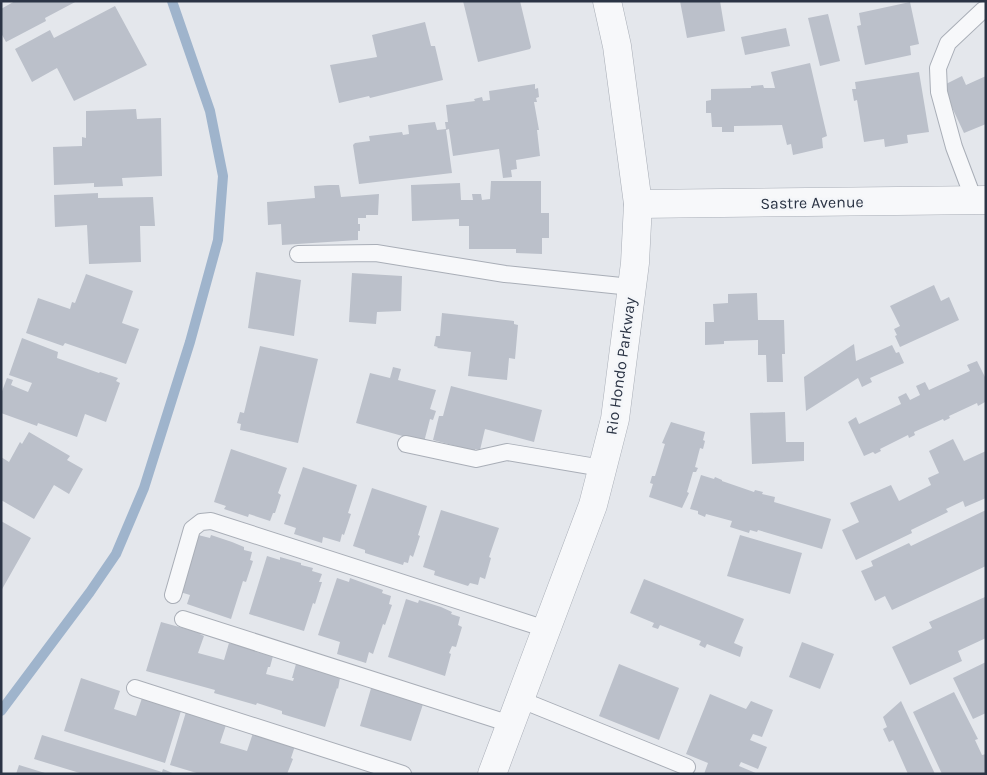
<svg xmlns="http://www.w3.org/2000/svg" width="987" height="775" font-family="Karla,sans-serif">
  <rect width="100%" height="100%" fill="#e4e7ec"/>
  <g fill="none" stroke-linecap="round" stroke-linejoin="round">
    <path stroke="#9fb4cc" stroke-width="10" d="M1,711L90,592L116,554L144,488L190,342L218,240L223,176L210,111L172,1"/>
  </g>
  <path fill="#bbc0ca" d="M15,1H77L45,18L46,21L6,42L1,33V9Z
    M463,1H520L531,47L530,49L478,62Z
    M680,1H720L725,31L687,38Z
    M910,2L919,44L910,46L911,55L865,65L857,26L861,25L859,13Z
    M115,6L147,65L74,101L57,68L32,82L15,49L50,30L54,38Z
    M828,14L840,61L820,66L808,18Z
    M425,22L431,46H435L443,80L370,98L369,96L339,103L330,65L377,57L372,35Z
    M786,28L790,46L745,55L741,37Z
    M810,63L827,136L822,138L823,148L793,155L791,144L787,145L782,125L734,126V132H722V127H712L711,113H706V101L711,100V89L751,88V86L763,85L764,88H775L771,72Z
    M919,72L929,132L907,135L908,143L885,147L884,139L864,142L857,100L854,101L852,89H856L855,82Z
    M962,76L966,85L986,76V124L964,133L942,86Z
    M535,84V89L538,88L539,97L536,98L537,102H534L539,130H537L540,156L516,160L517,169L511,170L512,177L503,178L499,149L453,156L449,129L446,130L452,173L359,184L353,145L355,143L370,141L369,136L402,132L403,135L409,134L408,125L435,122L437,130L446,129L445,122H448L446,105L475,101L474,99L482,97L483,101L490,100L489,91Z
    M136,109L137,119L161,118L162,176L122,178L123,186L94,187V183L54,185L53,147L82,146V137L86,138V111Z
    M491,181H541V213H549V238H542V254L516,253V249H469V226H459V219L412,221L411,185L460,183L461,200H473L472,194H481L482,200L490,199Z
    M329,185H339L341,197L379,194L378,215H366V218H358V224H360V231H358V240L282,245L281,224L268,225L267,202L315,198L314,186Z
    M98,193V198L153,197L155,226H140L141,262L89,264L87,225L55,227L54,195Z
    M256,272L301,280L294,336L248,328Z
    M352,273L402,276L401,311L377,312L376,324L349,322Z
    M86,274L133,291L122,323L139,329L126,364L65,343L63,346L26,333L38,298L70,309L72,302L75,303Z
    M934,285L941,301L949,297L959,320L900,347L895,336L897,335L894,329L900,326L890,306Z
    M757,293L758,320H784L785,354H782L783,382H767L766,355H758V340L724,341V344L705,345V322H714L713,304L728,303V294Z
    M442,313L514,321V324L518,325L515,359L509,358L507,380L468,376L471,352L437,348L438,347L434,346L436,336H440Z
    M22,338L58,352L57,358L99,373L100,372L118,378L116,381L120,383L106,422L85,414L77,437L38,423L37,426L1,413V394L7,378L13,380L11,385L28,392L32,383L9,375Z
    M854,344L856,361L892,345L896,353L899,352L904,363L870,378L872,382L862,387L858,378L806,411L804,377Z
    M260,346L318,359L298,443L240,430L241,424L237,423L240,412L244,413Z
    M977,361L986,379L985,402L978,406L977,403L949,416L950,418L944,421L943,419L914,432L915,435L909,438L908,435L880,449L881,451L875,454L873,452L864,456L848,422L856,417L859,424L901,404L898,397L906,393L910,400L920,395L916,386L925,382L929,390L970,371L967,365Z
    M393,367L401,369L398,380L436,390L430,409L436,411L433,420L430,419L424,442L356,423L370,373L390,378Z
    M451,386L542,410L534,442L485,429L480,450L475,449V451L433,440L439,416H443Z
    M785,412L786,442H804V461L752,464L750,413Z
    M671,422L705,432L703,440L705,441L703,449L700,448L695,467L698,468L696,472H693L687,492L689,493L682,508L649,497L653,484L650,483L652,476H655L665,444L662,443Z
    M29,432L70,456L67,460L83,469L69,494L54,485L34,519L1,500V457L9,462L20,442L22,444Z
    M953,439L964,461L986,451V498L965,507L963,501L946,509L948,512L911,530L912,533L856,560L842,530L859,522L850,503L891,485L899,501L931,485L928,478L939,473L929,451Z
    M231,449L287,468L278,493L281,495L275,513H273L270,521L249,514L248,517L224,509L226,506L214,502Z
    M303,467L357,485L348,513L351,514L344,535L342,534L340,542L323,537L322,543L294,534L296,528L284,524Z
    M701,475L714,479L715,477L722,480V481L754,492L755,490L763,492L762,494L775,497L774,502L831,519L822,549L758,530L757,532L750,530L749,533L730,527L732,521L706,514L705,517L698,514V511L690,509Z
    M372,488L427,506L418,535L420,536L413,557L410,555L408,563L404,562L403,565L365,553V550L353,546Z
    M441,510L499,528L489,557L491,558L485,579L480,577L478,585L470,583L468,586L434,575L435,571L423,567Z
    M986,510V566L892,610L885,596L875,601L861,571L873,566L871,561L909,543L911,546Z
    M1,521L31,538L1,591Z
    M198,535L210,538L211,535L232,542L244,547V550L252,552L250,560L253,561L246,582L243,581L231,619L187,604L190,595L180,592Z
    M740,535L802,553L790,594L727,576Z
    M267,556L280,560V557L301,563V565L313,568L312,571L322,574L319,582H322L315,604L313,603L304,631L249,614Z
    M337,578L349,582L350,578L383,590L382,593L391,596L389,604L392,605L385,625L383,624L373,654L369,652L366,663L337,654L340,642L318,635Z
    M644,579L744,619L734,643L743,647L740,657L707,644L705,648L699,645L701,641L660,625L658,629L652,627L654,623L630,613Z
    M985,597L986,638L958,651L962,661L910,685L892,647L932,628L929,622Z
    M406,599L418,603L419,600L441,607L452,612L451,614L460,617L458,625L462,627L456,647L452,646L449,653L451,654L445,676L388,657Z
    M161,622L201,633L200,634L204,636L198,653L224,660L229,643L232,644L233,642L258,650L257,652L273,656L270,667H268L266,674L293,681L294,678H292L296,664L325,671V673L340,678L338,689L337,688L325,727L282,714V711L257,703L256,705L214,693L215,690L146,671Z
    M802,642L834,654L820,689L789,677Z
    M986,662V713L973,719L953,678Z
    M619,664L679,688L659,740L599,716Z
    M81,678L120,691L114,709L136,716L142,698L181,711L165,763L64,731Z
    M372,685L424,701L411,741L360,726Z
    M954,692L978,739L975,740L982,755L986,754V774H942L913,712Z
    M710,694L746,709L751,701L773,710L762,737L753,734L750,740L767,747L758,769L741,762L739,766L758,774H704L708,763L686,754Z
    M901,701L935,774H908L893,740L889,742L883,729L887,727L883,717Z
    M186,712L226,725L220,743L247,751L253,733L295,746L291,758L293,759L287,774H200L170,765Z
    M42,735L162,772L163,769L175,774H83L34,759Z
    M19,765L45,773L44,774H16Z"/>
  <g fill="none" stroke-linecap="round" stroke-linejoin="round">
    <defs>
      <path id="service" d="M974,200L954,147L939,92L938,68L948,43L983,10
        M298,254L376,253L505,274L631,287
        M406,444L476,459L507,452L602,468
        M173,595L192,529L201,522L211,521L546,629
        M183,619L510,724
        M135,688L403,774
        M519,699L687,767"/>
      <path id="minor" d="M638,204L986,200"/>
      <path id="tertiary" d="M492,774L593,505L615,419L635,263L638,204L617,46L607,1"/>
    </defs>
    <use href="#service" stroke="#a9aeb7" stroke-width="18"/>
    <use href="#minor" stroke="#a9aeb7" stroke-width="29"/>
    <use href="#tertiary" stroke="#a9aeb7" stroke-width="29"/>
    <use href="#service" stroke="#f7f8fa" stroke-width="16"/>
    <use href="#minor" stroke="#f7f8fa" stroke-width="28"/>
    <use href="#tertiary" stroke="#f7f8fa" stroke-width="28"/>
  </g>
  <g text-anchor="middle" stroke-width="5" stroke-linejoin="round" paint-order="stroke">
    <g font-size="16" fill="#2b3445" stroke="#f4f6f9">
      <text transform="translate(812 202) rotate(-1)" y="6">Sastre Avenue</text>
      <text transform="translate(620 366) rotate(-82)" y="6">Rio Hondo Parkway</text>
    </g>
  </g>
  <rect width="987" height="775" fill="none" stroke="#2b3445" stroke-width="5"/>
</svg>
